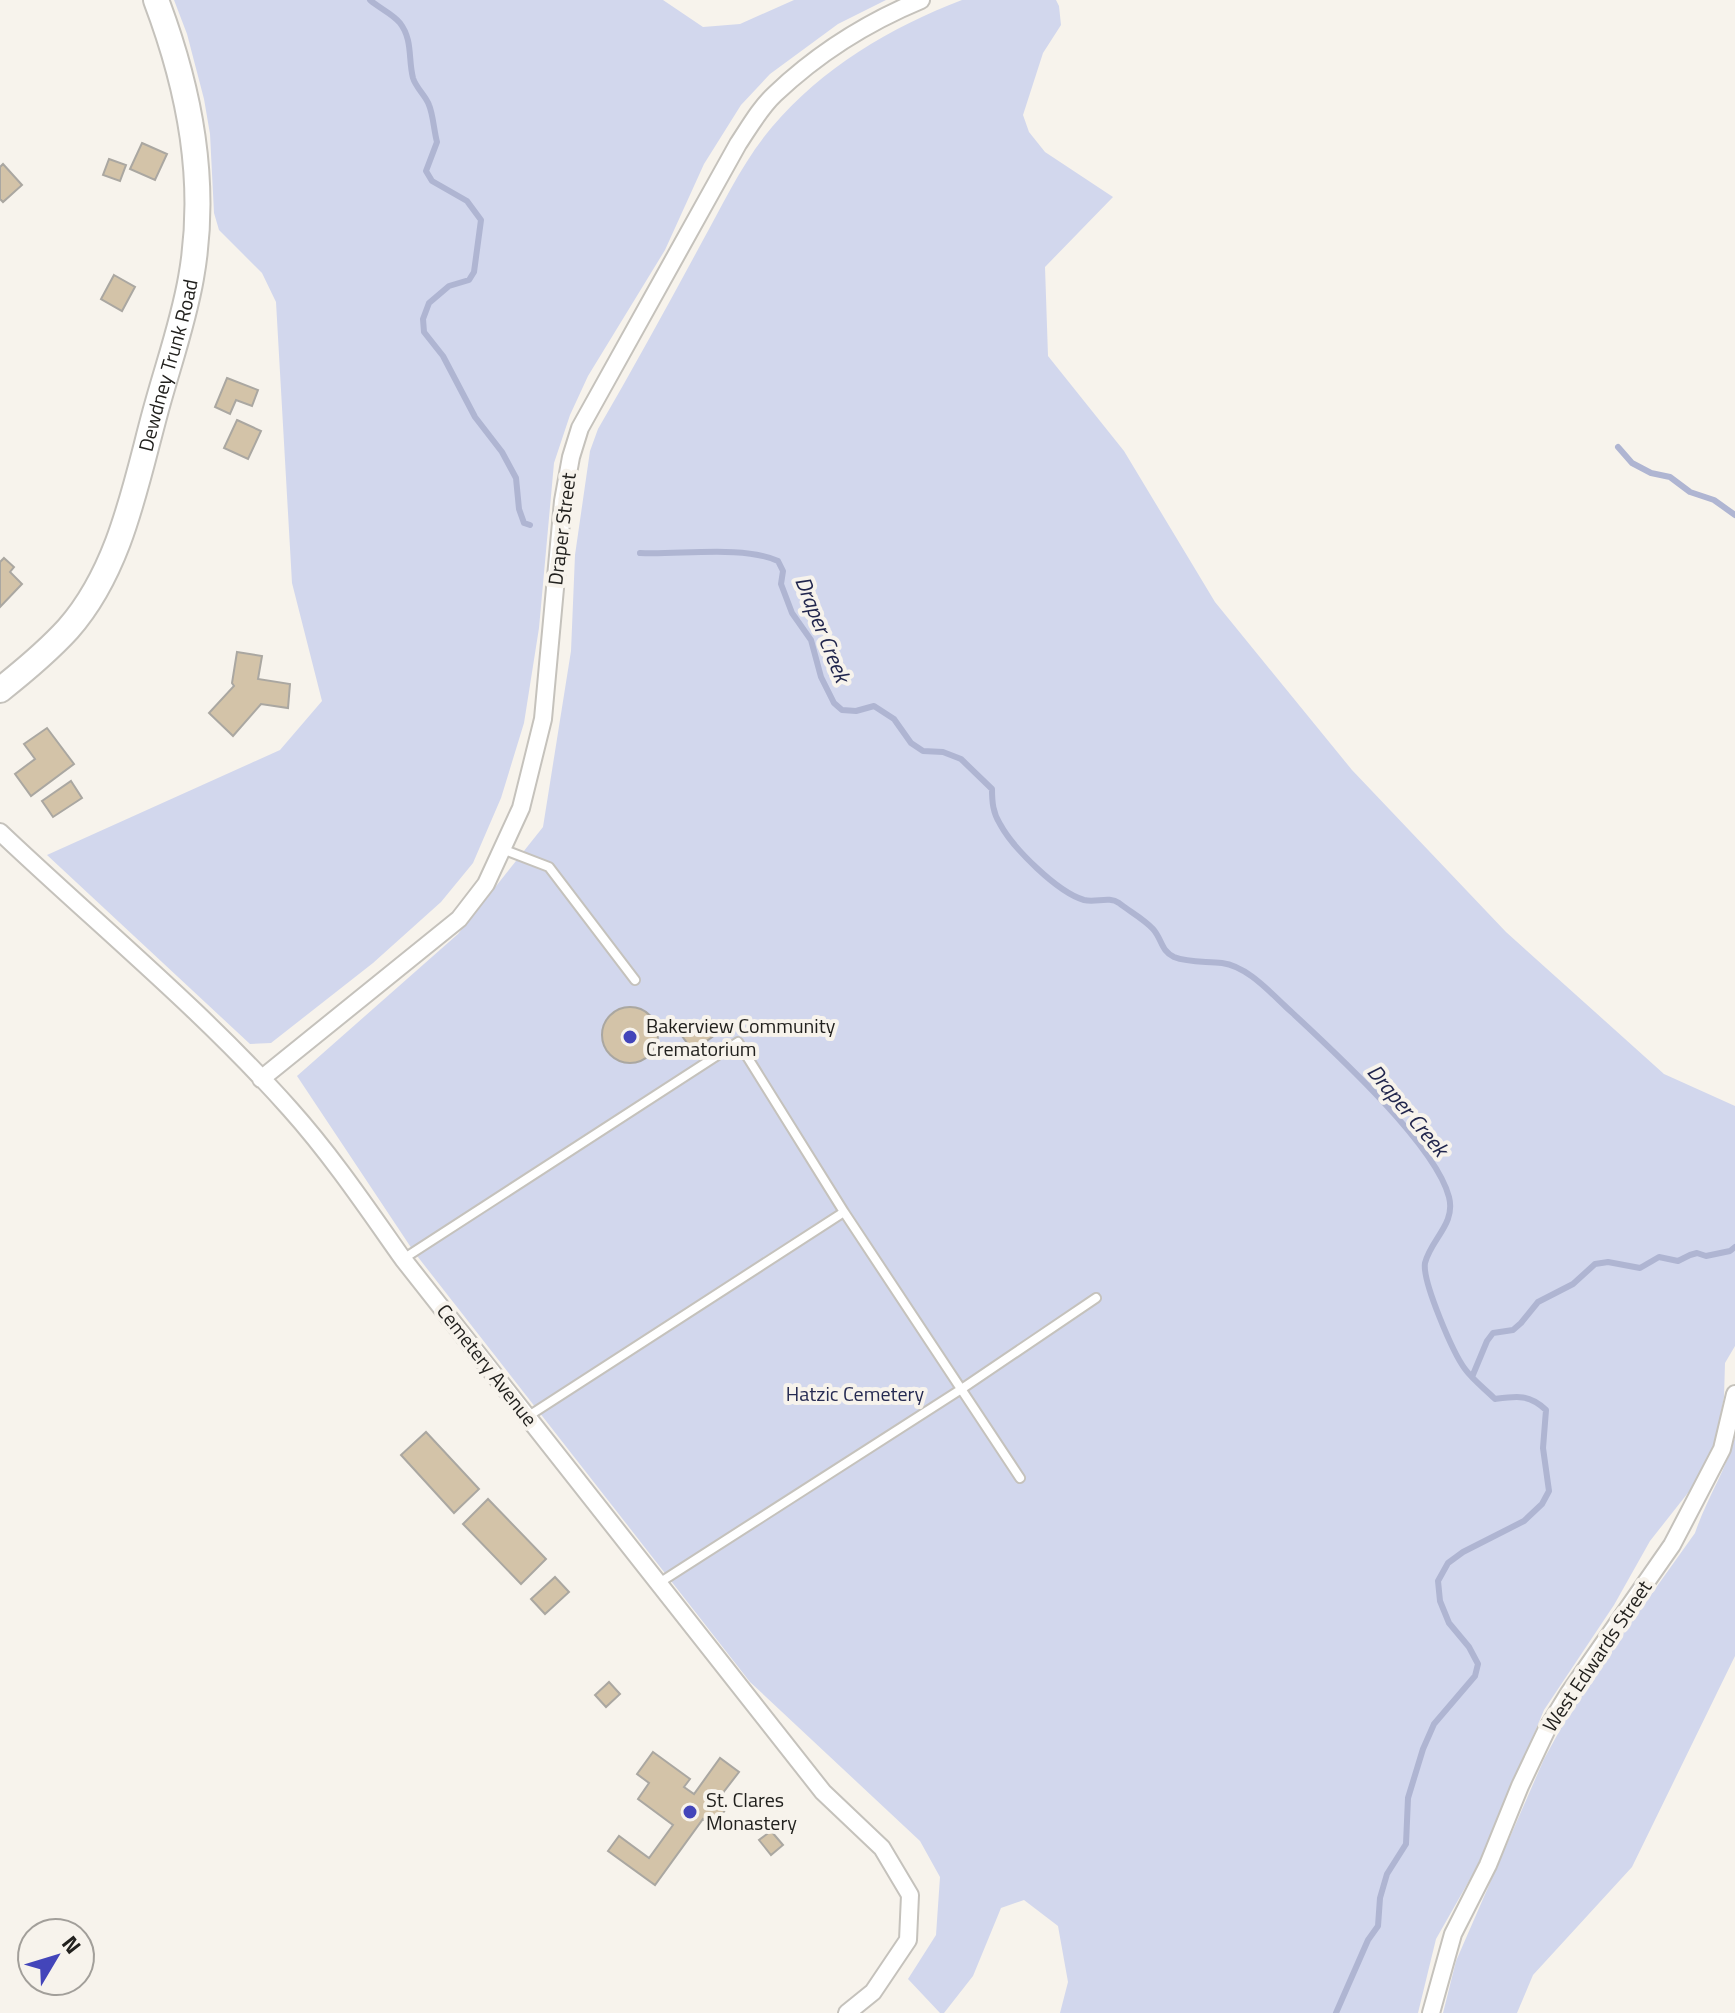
<svg xmlns="http://www.w3.org/2000/svg" width="1735" height="2013" font-family="'Titillium Web',sans-serif">
  <rect width="100%" height="100%" fill="#f7f3ec"/>
  <path fill="#d2d7ed" d="M174,0H663L703,27L740,24L794,0H886L838,24L770,74L741,105L704,164L665,250L588,376L570,415L554,463L539,628L524,723L501,798L473,863L441,902L373,963L271,1043L250,1044L47,855L280,750L322,701L292,583L276,302L262,273L219,230L214,213L210,134L204,99L187,34Z
    M962,0H1056L1059,6L1061,25L1043,53L1023,115L1029,132L1045,152L1113,197L1045,267L1048,356L1124,451L1215,602L1352,770L1506,932L1664,1074L1735,1106V1346L1725,1363L1724,1397L1714,1447L1691,1489L1650,1541L1614,1605L1544,1710L1482,1858L1436,1939L1418,2013H1060L1068,1982L1058,1926L1024,1900L1001,1908L973,1976L944,2013H940L908,1979L936,1935L940,1877L920,1841L750,1682L414,1252L297,1076L458,934L543,827L571,651L575,555L590,451L598,429C634,367 668,305 702,242C723,204 743,161 772,127C822,68 891,27 962,0Z
    M1735,1437V1656L1632,1867L1533,1975L1517,2013H1443L1456,1961L1544,1759L1578,1697L1695,1533C1706,1500 1726,1470 1735,1437Z"/>
  <g fill="none" stroke-linecap="round" stroke-linejoin="round">
    <path stroke="#afb5d2" stroke-width="6" d="M370,0C379,8 393,14 400,23C413,40 408,59 413,78C416,88 426,96 429,105C433,114 434,131 437,142L426,171L432,181L467,201L481,220L474,272L469,280L449,286L429,303L423,319L424,332L443,356L475,417L502,452L516,478L519,509L524,523L530,525
      M1618,447L1632,463L1651,473L1670,477L1690,492L1714,500L1735,515
      M640,553C680,555 743,545 778,561L783,571L781,584L792,613L811,640L821,677L834,703L842,710L856,711L874,706L894,719L911,743L923,751L943,752L961,759L992,789C992,802 993,813 1000,824C1013,848 1057,892 1084,900C1096,903 1109,896 1119,903C1129,911 1144,919 1153,929C1162,939 1161,951 1174,957C1189,963 1206,961 1222,963C1246,966 1268,990 1285,1006C1328,1046 1435,1143 1449,1197C1456,1224 1431,1239 1425,1263C1422,1281 1453,1353 1465,1369C1473,1380 1485,1389 1495,1399C1517,1396 1529,1394 1546,1410L1543,1448L1549,1491L1542,1504L1524,1521L1463,1552L1448,1563L1438,1581L1440,1601L1449,1623L1469,1647L1478,1664L1475,1676L1434,1724L1423,1749L1408,1798L1406,1844L1387,1874L1380,1898L1378,1926L1368,1940L1336,2013
      M1472,1377L1487,1341L1493,1333L1513,1330L1521,1323L1538,1302L1573,1284L1595,1264L1608,1262L1640,1268L1659,1257L1678,1261L1690,1255L1697,1253L1706,1256L1730,1251L1735,1247"/>
  </g>
  <path fill="#d3c3a8" stroke="#aaa7a1" stroke-width="2" d="M142,143L167,154L155,180L130,169Z
    M109,159L126,165L120,181L103,175Z
    M3,164L22,185L3,202L0,199V167Z
    M114,275L135,287L122,311L101,299Z
    M227,378L258,390L252,406L236,400L230,414L215,407Z
    M237,420L261,431L248,459L224,448Z
    M4,558L14,567L10,572L22,584L0,607V562Z
    M237,652L262,656L258,679L290,684L288,708L261,704L233,736L209,713L234,686L232,683Z
    M47,728L74,764L31,796L15,774L35,759L24,744Z
    M71,781L82,798L53,817L42,801Z
    M602 1035a28 28 0 1 1 56 0a28 28 0 1 1-56 0Z
    M709,1017L719,1032L693,1051L682,1036Z
    M426,1432L479,1489L454,1513L401,1455Z
    M488,1499L546,1559L521,1584L463,1524Z
    M555,1577L569,1592L545,1614L531,1599Z
    M609,1682L620,1694L606,1707L595,1695Z
    M653,1752L690,1779L684,1787L694,1794L720,1758L739,1772L719,1798L729,1805L713,1826L703,1819L655,1885L608,1851L619,1836L649,1858L673,1825L638,1799L649,1783L637,1774Z
    M771,1831L783,1845L771,1855L759,1840Z"/>
  <g fill="none" stroke-linecap="round" stroke-linejoin="round">
    <defs>
      <path id="service" d="M502,849L549,867L635,980
        M844,1212L1020,1478
        M403,1259L738,1042L844,1212L527,1417
        M659,1583L963,1388L1096,1298"/>
      <path id="minor" d="M0,832C97,924 201,1009 290,1109C332,1156 367,1208 403,1259L823,1792L882,1848L910,1895L908,1940L873,1992L847,2013
        M261,1079L459,919L486,884L521,808L543,719L563,501L571,457L580,428L738,144C750,126 760,108 775,94C817,54 868,22 921,0
        M1431,2013L1453,1934L1488,1865L1520,1786L1547,1729L1569,1693L1672,1545L1722,1449L1735,1394"/>
      <g id="secondary">
        <path id="s1" d="M0,690C24,671 47,652 68,629C120,570 135,487 155,413C167,368 183,324 191,278C208,183 190,90 156,0"/>
      </g>
    </defs>
    <use href="#service" stroke="#c5c2bc" stroke-width="12"/>
    <use href="#minor" stroke="#c5c2bc" stroke-width="20"/>
    <use href="#secondary" stroke="#c5c2bc" stroke-width="28"/>
    <use href="#service" stroke="#fff" stroke-width="8"/>
    <use href="#minor" stroke="#fff" stroke-width="16"/>
    <use href="#secondary" stroke="#fff" stroke-width="24"/>
  </g>
  <g fill="#4345ba" stroke="#f7f3ec" stroke-width="3">
    <circle cx="630" cy="1037" r="8"/>
    <circle cx="690" cy="1812" r="8"/>
  </g>
  <g text-anchor="middle" stroke-width="8" stroke-linejoin="round" paint-order="stroke">
    <g font-size="20" fill="#22211e" stroke="#f7f3ec">
      <text dy="7" stroke="none"><textPath href="#s1" startOffset="376">Dewdney Trunk Road</textPath></text>
      <text transform="translate(562 529) rotate(-83)" y="7">Draper Street</text>
      <text transform="translate(487 1365) rotate(52)" y="7">Cemetery Avenue</text>
      <text transform="translate(1597 1656) rotate(-56)" y="7">West Edwards Street</text>
    </g>
    <g font-size="20" fill="#22211e" stroke="#f7f3ec" text-anchor="start">
      <text x="646" y="1033">Bakerview Community<tspan x="646" dy="23">Crematorium</tspan></text>
      <text x="706" y="1807">St. Clares<tspan x="706" dy="23">Monastery</tspan></text>
    </g>
    <g font-size="20" fill="#262b52" stroke="#f7f3ec">
      <text x="855" y="1401">Hatzic Cemetery</text>
    </g>
    <g font-size="22" font-style="italic" fill="#21264d" stroke="#f7f3ec">
      <text transform="translate(823 629) rotate(68)" y="8">Draper Creek</text>
      <text transform="translate(1408 1110) rotate(50)" y="8">Draper Creek</text>
    </g>
  </g>
  <g transform="translate(56 1957) rotate(52)"><circle r="38" fill="#f7f3ec" stroke="#a29f9a" stroke-width="2"/>
  <path d="M0-6L14 30L0 20L-14 30Z" fill="#4345ba"/>
  <text y="-12" font-size="22" font-weight="bold" text-anchor="middle" fill="#22211e">N</text>
  </g>
</svg>
